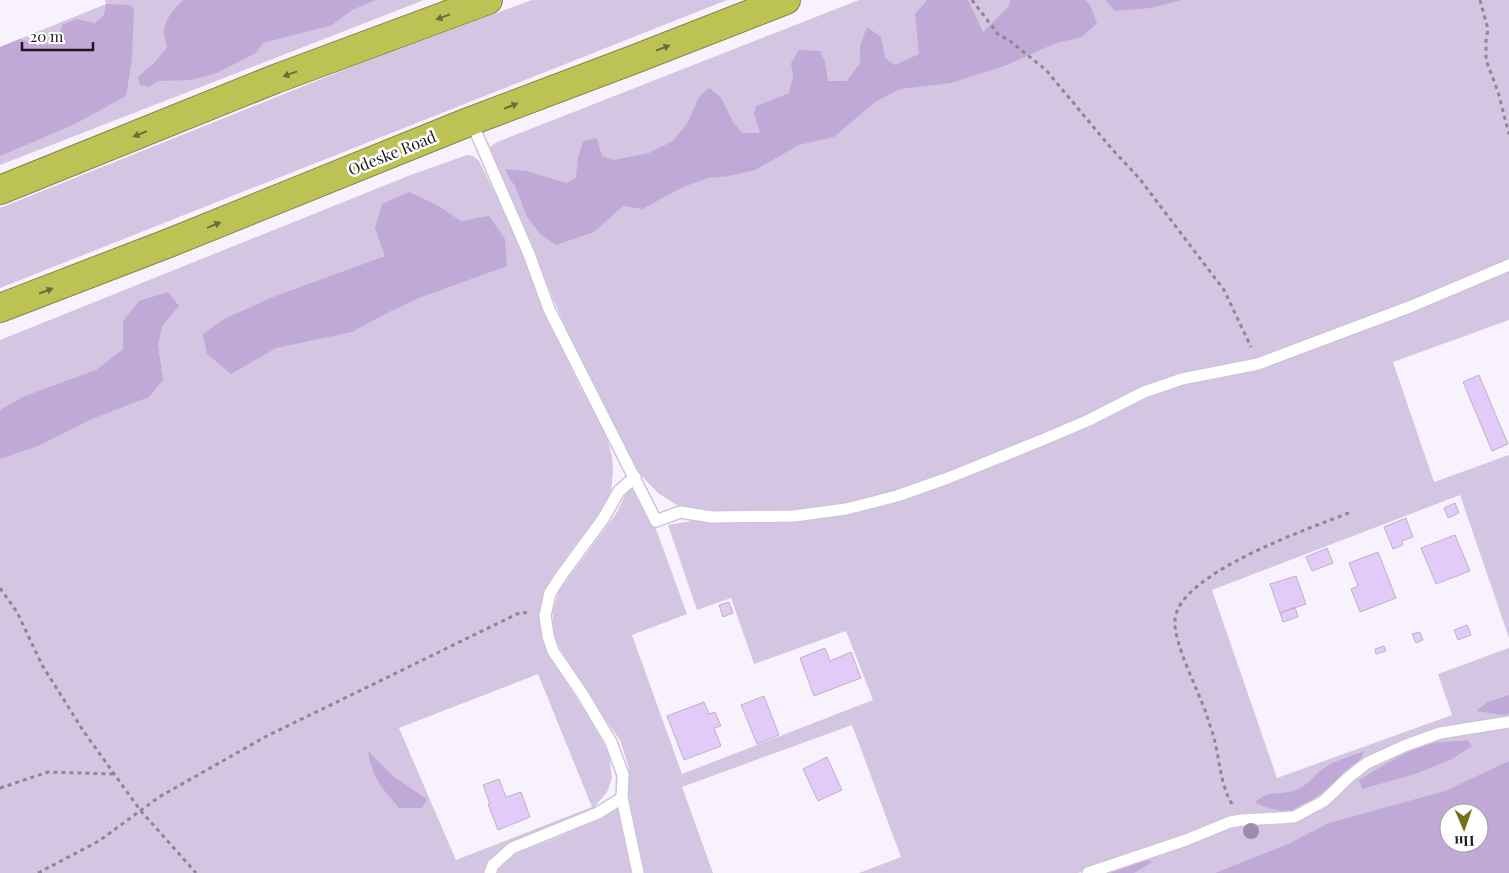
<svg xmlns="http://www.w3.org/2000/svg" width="1509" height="873" font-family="'Playfair Display',serif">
  <rect width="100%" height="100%" fill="#f8f1fe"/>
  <path fill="#d4c6e2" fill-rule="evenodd" d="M105,0H424L0,165V47L106,4Z
    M532,0H727L0,288V208L361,63Z
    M859,0H1509V261L1460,283L1251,362L1220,367L1088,417L1014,449L880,498L807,511L726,512L678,506L658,493L637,471L593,386L558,310L490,152V147L497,142Z
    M467,155L473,156L479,161L511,225L547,318L580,387L607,437L612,457L613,472L611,493L594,520L569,553L546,587L541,607L540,629L545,645L558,670L586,713L609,753L612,778L607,792L592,810L500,851L494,857L485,873H0V340L408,176ZM538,674L592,807L456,860L399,728Z
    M1509,270V320L1393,362L1434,482L1509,455V638L1460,495L1212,590L1277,778L1452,715L1438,674L1509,648V718L1410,741L1329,792L1290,814L1153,845L1078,873H859L901,857L852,725L682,787L713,873H645L634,829L629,795V768L620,740L595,705L555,640L553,623V610L559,591L616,514L631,483L652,518L687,614L632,635L682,774L873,700L846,631L754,664L731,598L697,610L668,525L692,521L723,522L819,516L877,507L916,494L1169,387L1206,378Z
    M1509,726V873H1097L1234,824L1289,821L1308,817L1358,774L1375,764L1415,746L1455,735ZM1449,813H1479V843H1449Z
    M618,806L633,873H496L501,863L512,855L554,839L598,820Z"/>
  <path fill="#c0a9d6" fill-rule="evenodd" d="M184,0H376L352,10L332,25L263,43L256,53L217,73L191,80L158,81L149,87L140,85L138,77L153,64L167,48C166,43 164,36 164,31C165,19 175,7 184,0Z
    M927,0H968L983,32L1009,6L1010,0H1085L1090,5L1097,23L1082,37L1056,43L1004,66L951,83L900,89L875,102L834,137L799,145L755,170L729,176L708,178L683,187L642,209L623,206L594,232L556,245L540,234L527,217L515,186L508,176L506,169L527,171L566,183L576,178L578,158L583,141L597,138L602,156L614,160L649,153L673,141L688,122L699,97L709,88L721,97L733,122L742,133H760L754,114L756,106L789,93L793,77L791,63L799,50L820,51L825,62L828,81H847L860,63V46L867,27L881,37L885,58L895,65L919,54L915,14Z
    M1105,0H1181L1151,8L1115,11Z
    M106,4L130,5L134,9L132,59L126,96L75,124L0,156V47L20,39L29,42L46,45L59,35L62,25L76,19L95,23L104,15Z
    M409,192L437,205L461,221L489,216L505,239L507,266L419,298L387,313L352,332L276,348L231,374L207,354L203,334L224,319L273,297L385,256L375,228L382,204Z
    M168,292L179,306L162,326L158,345L163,380L149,397L92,419L38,446L0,459V410L25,396L96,370L123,349V321L139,301Z
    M1509,695V714L1502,715L1476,711L1488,702Z
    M1467,740L1472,746L1452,759L1415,774L1362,789L1359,780C1377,769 1407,750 1427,745C1439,741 1454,742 1467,740Z
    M368,751L394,777L427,799L422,808H399C382,788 372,778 368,751Z
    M1364,751L1360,760C1346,771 1309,807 1296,810C1281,813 1267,809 1255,802C1269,789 1279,796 1295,790C1307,786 1312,778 1320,771C1332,761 1349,757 1364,751Z
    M1509,761V873H1215L1288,844L1329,823L1445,791ZM1449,813H1479V843H1449Z
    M1146,859L1152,862L1134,873H1103Z"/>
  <path fill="#e2caf9" stroke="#bcb3c7" d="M1479,375L1508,444L1492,451L1463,382Z
    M1455,503L1459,513L1448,518L1444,508Z
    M1406,518L1413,537L1402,541L1403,545L1393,549L1384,527Z
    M1455,535L1470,571L1436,584L1421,548Z
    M1327,548L1333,563L1312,571L1306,557Z
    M1378,552L1396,598L1360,612L1351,589L1358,586L1349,563Z
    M1296,576L1306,604L1280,613L1270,584Z
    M729,602L733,613L723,617L719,605Z
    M1295,607L1298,617L1283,622L1280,613Z
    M1467,625L1471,635L1458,640L1454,630Z
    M1420,632L1423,640L1416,643L1412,634Z
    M1384,646L1386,651L1376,654L1375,649Z
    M825,648L830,661L851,652L861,678L814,696L800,658Z
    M764,696L779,735L757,744L741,705Z
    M704,702L709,714L715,712L721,726L714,728L721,746L684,760L667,716Z
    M827,757L842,790L818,801L803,769Z
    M499,779L506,797L521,792L530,817L498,830L488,804H490L483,785Z"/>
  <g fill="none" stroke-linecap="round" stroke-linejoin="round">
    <defs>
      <path id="lane" d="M471,121L529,254L549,309L656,521L680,512L712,517L794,516L846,509L897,496L948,478L1042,440L1089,420L1144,392L1182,379L1258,364L1412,306L1509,265
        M622,798L638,873
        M490,873L493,865L512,848L598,813L622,798L623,775L611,742L583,695L553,651L548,636L545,616L550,593L561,576L603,519L619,491L635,477
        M1088,873L1186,840L1230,822L1242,820L1294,817L1324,801L1349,777L1367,763L1404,746L1440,733L1509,722"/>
      <path id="highway" d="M0,190L275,79L488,0
        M0,308L169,243L471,121L635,59L786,0"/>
    </defs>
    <use href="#lane" stroke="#cec4d9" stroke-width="14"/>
    <use href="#highway" stroke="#848641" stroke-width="30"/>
    <path stroke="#8c8791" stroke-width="3" stroke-dasharray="4 4" stroke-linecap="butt" d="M972,0L998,34L1010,41L1046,70L1111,148L1139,178L1224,290L1251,347
      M1480,0L1488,29L1486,41V60L1498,92L1509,134
      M0,588L17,612L42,665L84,732L140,810L196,873
      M0,788L48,772L113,774
      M1232,804C1221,786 1220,763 1215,742C1213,733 1209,723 1206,713C1198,690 1173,642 1175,620C1178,573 1311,528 1351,512
      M38,873L99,841L159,797L265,737L521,612L527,613"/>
    <use href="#lane" stroke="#fff" stroke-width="11"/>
    <use href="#highway" stroke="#bdc254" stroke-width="28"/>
  </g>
  <circle fill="#9f8bb0" cx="1251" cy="831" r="8"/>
  <defs><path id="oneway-solid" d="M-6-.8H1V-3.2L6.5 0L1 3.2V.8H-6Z" transform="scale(1.25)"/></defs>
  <g fill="#6c6c39">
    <use href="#oneway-solid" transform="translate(443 17) rotate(160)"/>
    <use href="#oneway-solid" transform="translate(663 48) rotate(-21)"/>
    <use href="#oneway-solid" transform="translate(290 74) rotate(160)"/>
    <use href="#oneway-solid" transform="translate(511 106) rotate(-21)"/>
    <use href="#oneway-solid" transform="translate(140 134) rotate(158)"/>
    <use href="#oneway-solid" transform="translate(214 225) rotate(-22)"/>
    <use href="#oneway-solid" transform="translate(46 291) rotate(-21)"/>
  </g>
  <g text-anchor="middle" stroke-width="5" stroke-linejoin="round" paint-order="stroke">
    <g font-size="16" fill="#1a171e" stroke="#fff">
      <text transform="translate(392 153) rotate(-22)" y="6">Odeske Road</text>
    </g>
  </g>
  <g transform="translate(1464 828) rotate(178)"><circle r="24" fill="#ffffff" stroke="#a3a2a5"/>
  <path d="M0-4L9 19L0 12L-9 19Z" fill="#71741a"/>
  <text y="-8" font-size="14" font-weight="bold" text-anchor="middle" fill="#1a171e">Пн</text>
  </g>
  <path d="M22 42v8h71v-8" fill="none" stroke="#1a171e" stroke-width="2.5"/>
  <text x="30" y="42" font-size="15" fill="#1a171e" stroke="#ffffff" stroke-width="4" paint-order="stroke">20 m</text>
</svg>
